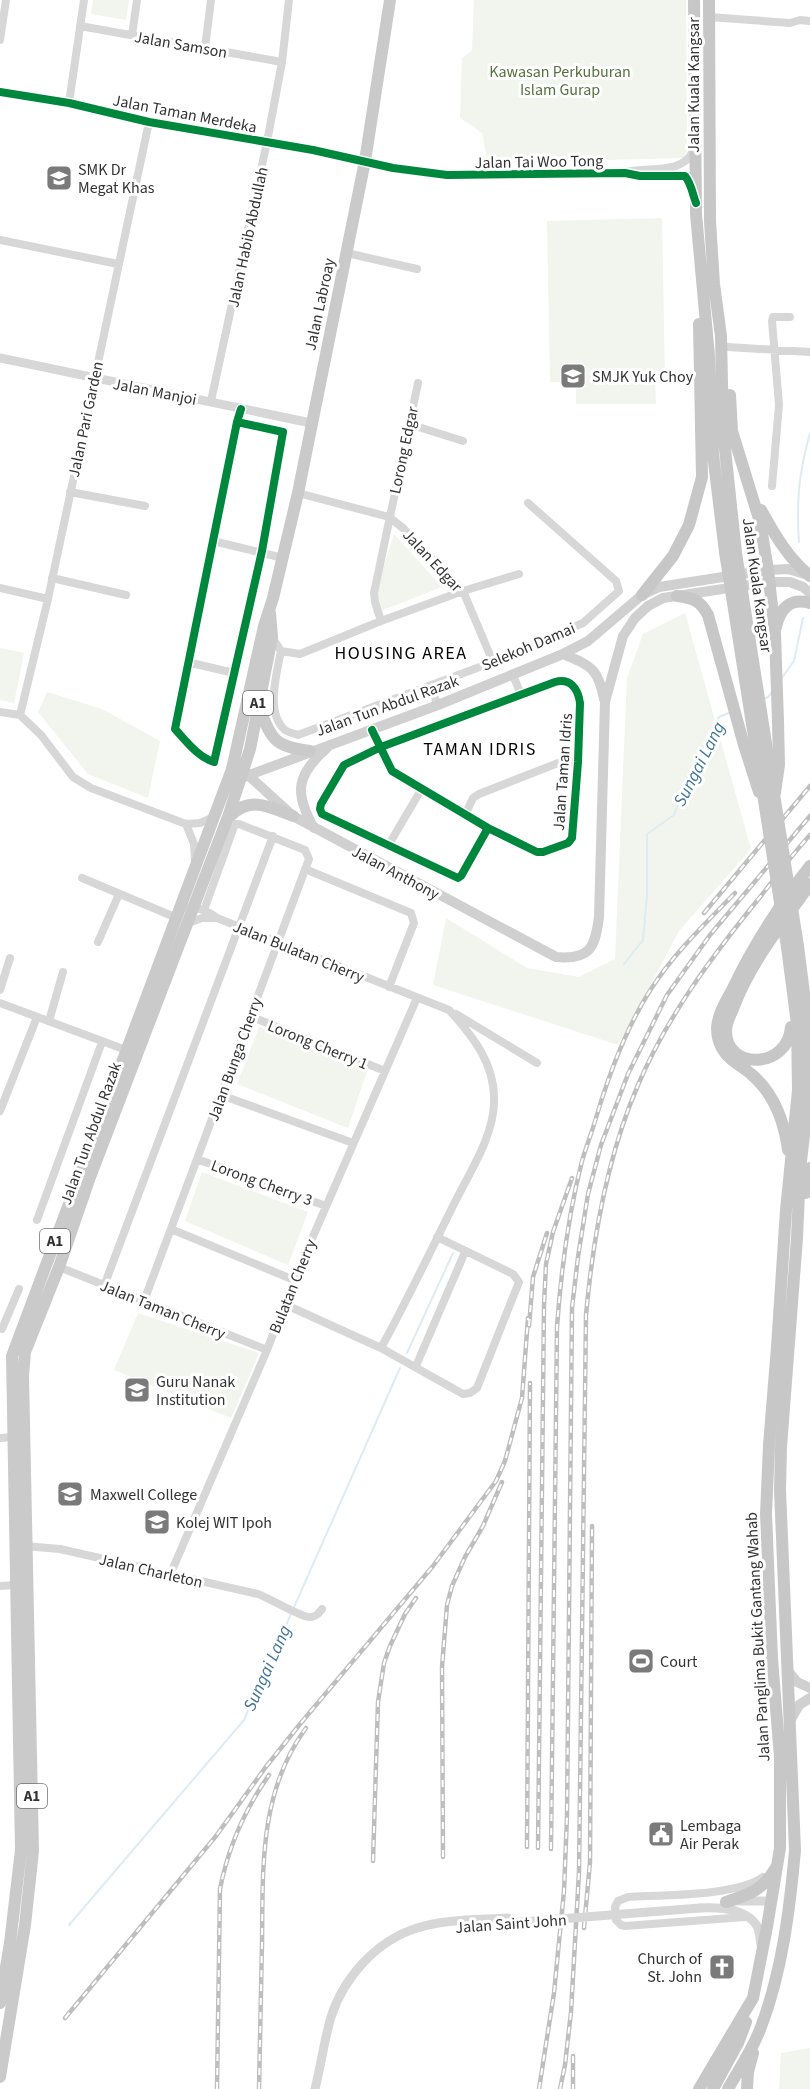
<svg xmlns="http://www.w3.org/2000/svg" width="810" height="2089" font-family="'Source Sans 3',sans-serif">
  <rect width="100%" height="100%" fill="#fff"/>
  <path fill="#f1f5ed" d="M93,0H129L126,20L91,14Z
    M474,0H686L687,151L683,158L488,163L482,133L460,118L462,58L472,50Z
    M662,218L665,380L630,381H655L656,404H576V382H550L547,221Z
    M394,534L442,587L373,614L374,597Z
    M685,613L751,849L679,931L618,1045L433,985L446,918L527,968L579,977L615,959L627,678L643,634Z
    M0,648L24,653L14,703L0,700Z
    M47,692L102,709L160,741L148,798L88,774L38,712Z
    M259,1027L367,1071L348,1128L237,1084Z
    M202,1172L308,1212L288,1265L185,1221Z
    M138,1313L259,1353L231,1418L114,1370Z
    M810,2048V2089H779L781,2053Z"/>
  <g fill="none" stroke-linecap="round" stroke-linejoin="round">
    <path stroke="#ddebf3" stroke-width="2" d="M799,542C796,501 799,473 810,433
      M781,679L794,661L803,618
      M764,699L768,697L773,691
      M624,964L643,940L647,895V834L674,815L692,769L719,717L731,712
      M407,1353L453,1253
      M69,1925L244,1720L400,1368"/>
    <path stroke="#d7d7d7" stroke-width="8" d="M709,17L790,23L800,20L810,21
      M80,26L282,62
      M132,35L137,0
      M0,40L6,0
      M205,48L211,0
      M0,92L69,103L149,122L313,150L393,168L447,175L625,173C645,177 665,175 685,176L692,190
      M69,103L84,0
      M626,172C649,166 681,176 693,151
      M0,240L118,264
      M347,253L417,269
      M727,347L810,352
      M211,401L267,142L282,62L289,0
      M237,422L283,432L262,551L214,762C198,757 186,741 175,729L237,422L241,409
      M409,424L463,441
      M772,486L779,405L772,321L773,317H790
      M70,492L145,506
      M298,493L389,517L403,528L463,591L493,662
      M213,541L283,558
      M52,578L126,595
      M0,588L48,599
      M381,621L375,602L374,593L418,383
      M272,637L281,651L300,654L381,621L463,591L519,574
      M281,651C277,672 265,713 285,730C288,732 295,734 298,735L493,662L583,623L619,591L616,581L528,503
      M187,662L234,673
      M513,675L521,695
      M430,686L438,705
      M0,712L20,715L41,735L73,777L91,788L186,824L200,823L214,817
      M20,715L48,599L149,122
      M372,730L392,771L488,828L537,852H543L568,843L572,838L578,762L580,703C578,688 570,678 555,682L381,747L348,763L344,765L321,804L320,809L322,814L458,878L461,876L488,828
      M465,815L473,798L479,794L558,763L578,762
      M186,824L194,844L195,860
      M388,846L421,790
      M305,869L411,913L414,923L389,987
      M82,878L177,918
      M181,907C196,907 205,909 217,918L449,1010C473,1036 496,1065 494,1103C493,1138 469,1173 454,1204C430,1252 407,1301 381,1348
      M188,923L202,918H217
      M98,942L119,894
      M0,990L10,958
      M0,1003L126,1050
      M456,1014L537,1063
      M250,1016L385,1071
      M49,1021L63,972
      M221,1095L353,1143
      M0,1111L37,1017
      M197,1159L326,1206
      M37,1220L102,1042
      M171,1229L294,1280
      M59,1267L267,1350
      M104,1286L273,836
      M144,1301L309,859L305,850L239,824H235L204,910
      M284,1304L381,1348L463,1394L470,1393L477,1388L519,1282L513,1274L437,1237
      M2,1329L19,1289
      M416,1366L465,1252
      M0,1438L12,1437
      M24,1546L60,1549L258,1594C269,1598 303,1618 310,1617C316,1617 319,1613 322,1609
      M170,1575L267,1350L294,1280L417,998
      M0,1586L15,1585
      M745,1917L625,1926L621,1925L616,1920L615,1907L618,1901L628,1897C661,1895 739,1896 763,1877"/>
    <path stroke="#d7d7d7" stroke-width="9" d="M0,358L311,423
      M735,1901H772
      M700,1908C719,1907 746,1908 757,1926C760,1932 760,1939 761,1945
      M315,2089C321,2065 324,2041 331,2017C344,1977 376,1941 417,1928C446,1919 478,1920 508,1918"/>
    <path stroke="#d0d0d0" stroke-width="10" d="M563,654C591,666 598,668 604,699
      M241,763L248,775L293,816L556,957C590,960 595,948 599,917L605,702L623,636L635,618L648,606L663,598L769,582H790L803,587L810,593
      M244,777L438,705L563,654L588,641L642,595L659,587L768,570L788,569L808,575
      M314,828C294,793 296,775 327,748
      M788,1671L797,1682L810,1688
      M790,1721L799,1705L810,1698"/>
    <path stroke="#cacaca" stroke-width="12" d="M258,705C272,739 272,746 310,751
      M229,817C250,795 269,807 293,816
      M0,2003L10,1943L21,1850L12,1356L232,769L264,626L273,598L298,493L365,161L390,0
      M0,2077L25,1925L33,1851L23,1376L25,1352L59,1267L90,1177L228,817L250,749L272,637L270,613"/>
    <path stroke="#c7c7c7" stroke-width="12" d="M694,0L696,214L709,356L713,454L725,552
      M709,0L710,221L714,284L721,336L723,430L736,553
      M730,395L732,431L760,522L768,570L775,634L778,721L779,765L775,793
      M761,510C775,535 788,558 810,576
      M642,595L673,556L689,525L702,477L699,324
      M677,596C693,598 700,600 708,615L744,745L759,792
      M776,627C780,609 790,597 810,603
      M791,1027C788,1069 726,1071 726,1031C726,1023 730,1016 733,1009C750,963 782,924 810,884
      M788,1150C784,1120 774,1093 751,1074C742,1066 732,1062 726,1054C720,1047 717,1037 717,1028C718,1014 726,1001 732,990C753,946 780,904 810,866
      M806,1193L810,1168
      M726,1902C748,1895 763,1890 775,1869
      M699,2089L753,1998L767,1927L780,1848V1757L772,1659L766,1514L769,1445L777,1347L786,1210L798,1090L797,1024L787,947
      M713,2089L738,2043L746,2022
      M728,2089C739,2069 753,2049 761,2027C782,1972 790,1908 795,1850L780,1490L781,1447L797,1238L800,1170L809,1091L808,1024L798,946
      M747,2089L748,2072L753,2053"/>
    <defs>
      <path id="rail" d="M704,913L810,786
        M529,1326L533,1277L547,1233
        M527,1847L530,1383
        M538,1848L544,1305L546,1264L553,1232L572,1178
        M551,1849L557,1327C561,1271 568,1216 582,1161C586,1147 592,1132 596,1118C609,1074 626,1028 651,989C675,952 705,924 735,893
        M443,1857L442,1667L447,1605L452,1586L465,1557L483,1526L502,1482
        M373,1861L378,1702L384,1663L390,1646L405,1614L416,1598
        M584,1928L590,1862L592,1526
        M65,2018L216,1836L265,1768L300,1724L433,1566L496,1481L505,1461L522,1398L528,1318
        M573,2056V2089
        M217,2089L220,1889C228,1848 245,1809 269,1775
        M259,2089C260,2040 261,1992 262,1943C263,1868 259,1792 306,1728
        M539,2089L554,1993L564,1891L567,1816L572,1308L578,1257L588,1194L601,1145L628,1074L667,995L710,935L810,816
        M560,2089L565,2065L571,2012L579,1872L586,1315C593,1237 607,1157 638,1085C667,1017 710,959 756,902C774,880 791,856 810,835"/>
    </defs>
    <use href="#rail" stroke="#bebebe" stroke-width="4.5"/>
    <use href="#rail" stroke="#fff" stroke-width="2" stroke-dasharray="7" stroke-linecap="butt"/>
    <path stroke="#d7d7d7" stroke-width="9" d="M508,1923L700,1908"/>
    <path stroke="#c7c7c7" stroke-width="12" d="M725,552L787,947
      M736,553L798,946"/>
    <defs>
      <path id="cycleway" d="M0,92L69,103L149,122L313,150L393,168L447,175L625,173L640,176H685C692,185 692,193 696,203
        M237,422L283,432L262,551L214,762C198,757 186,741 175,729L237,422L241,409
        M372,730L392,771L488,828L537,852H543L568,843L572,838L578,762L580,703C578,688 570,678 555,682L381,747L348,763L344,765L321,804L320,809L322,814L458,878L461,876L488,828"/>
    </defs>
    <use href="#cycleway" stroke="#fff" stroke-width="11"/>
    <use href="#cycleway" stroke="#00873e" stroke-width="8"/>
  </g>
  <defs>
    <symbol id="school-square" viewBox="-11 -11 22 22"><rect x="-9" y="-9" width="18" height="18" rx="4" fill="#7a7a7a" stroke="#fff"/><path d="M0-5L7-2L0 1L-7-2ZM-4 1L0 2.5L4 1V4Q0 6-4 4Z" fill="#fff"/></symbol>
    <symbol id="university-square" viewBox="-11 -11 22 22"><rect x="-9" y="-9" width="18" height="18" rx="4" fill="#7a7a7a" stroke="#fff"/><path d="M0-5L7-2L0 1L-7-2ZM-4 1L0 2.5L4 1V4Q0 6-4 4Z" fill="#fff"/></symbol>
    <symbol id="stadium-square" viewBox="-11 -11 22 22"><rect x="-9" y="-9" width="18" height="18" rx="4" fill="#7a7a7a" stroke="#fff"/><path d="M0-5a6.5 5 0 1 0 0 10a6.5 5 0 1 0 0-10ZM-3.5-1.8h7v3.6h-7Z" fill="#fff"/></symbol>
    <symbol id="civic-square" viewBox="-11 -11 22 22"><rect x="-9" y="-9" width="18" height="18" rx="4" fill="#7a7a7a" stroke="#fff"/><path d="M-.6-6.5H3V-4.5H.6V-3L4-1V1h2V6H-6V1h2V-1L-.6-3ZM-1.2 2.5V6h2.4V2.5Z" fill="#fff"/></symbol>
    <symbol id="church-square" viewBox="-11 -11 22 22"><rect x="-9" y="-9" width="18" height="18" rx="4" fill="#7a7a7a" stroke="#fff"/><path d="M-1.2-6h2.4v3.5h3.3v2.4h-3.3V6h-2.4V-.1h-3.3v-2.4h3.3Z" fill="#fff"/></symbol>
  </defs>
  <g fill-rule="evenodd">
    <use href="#school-square" x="44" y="163" width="30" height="30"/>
    <use href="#school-square" x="558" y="361" width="30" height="30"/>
    <use href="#school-square" x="122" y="1375" width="30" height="30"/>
    <use href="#university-square" x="55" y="1479" width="30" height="30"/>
    <use href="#university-square" x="142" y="1507" width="30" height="30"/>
    <use href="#stadium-square" x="626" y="1646" width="30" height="30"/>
    <use href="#civic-square" x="646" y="1819" width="30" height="30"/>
    <use href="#church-square" x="707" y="1952" width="30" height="30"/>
  </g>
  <g text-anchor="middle" stroke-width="6" stroke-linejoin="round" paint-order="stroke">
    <g fill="#fff" stroke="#707070" stroke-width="1.5">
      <rect x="243" y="691" width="30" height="24" rx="4.5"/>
      <rect x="40" y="1229" width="30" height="24" rx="4.5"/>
      <rect x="17" y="1784" width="30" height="24" rx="4.5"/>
    </g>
    <g font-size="15" font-weight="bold" fill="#333">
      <text x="258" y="708">A1</text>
      <text x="55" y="1246">A1</text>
      <text x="32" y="1801">A1</text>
    </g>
    <g font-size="16" fill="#333" stroke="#fff">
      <text transform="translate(181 44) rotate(10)" y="6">Jalan Samson</text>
      <text transform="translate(693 85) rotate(-90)" y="6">Jalan Kuala Kangsar</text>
      <text transform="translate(185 113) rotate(11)" y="6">Jalan Taman Merdeka</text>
      <text transform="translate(539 161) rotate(-1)" y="6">Jalan Tai Woo Tong</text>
      <text transform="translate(247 237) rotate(-78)" y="6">Jalan Habib Abdullah</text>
      <text transform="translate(319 304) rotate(-78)" y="6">Jalan Labroay</text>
      <text transform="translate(155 391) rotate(11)" y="6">Jalan Manjoi</text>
      <text transform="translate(85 419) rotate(-78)" y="6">Jalan Pari Garden</text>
      <text transform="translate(403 450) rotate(-78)" y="6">Lorong Edgar</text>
      <text transform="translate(433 560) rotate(47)" y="6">Jalan Edgar</text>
      <text transform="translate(758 585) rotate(82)" y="6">Jalan Kuala Kangsar</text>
      <text transform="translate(528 646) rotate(-23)" y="6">Selekoh Damai</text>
      <text transform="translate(387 705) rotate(-20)" y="6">Jalan Tun Abdul Razak</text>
      <text transform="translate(562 772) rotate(-86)" y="6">Jalan Taman Idris</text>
      <text transform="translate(396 872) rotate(28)" y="6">Jalan Anthony</text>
      <text transform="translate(299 951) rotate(22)" y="6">Jalan Bulatan Cherry</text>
      <text transform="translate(318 1044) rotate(22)" y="6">Lorong Cherry 1</text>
      <text transform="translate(234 1059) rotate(-70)" y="6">Jalan Bunga Cherry</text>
      <text transform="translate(90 1133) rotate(-70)" y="6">Jalan Tun Abdul Razak</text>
      <text transform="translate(262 1182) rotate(20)" y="6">Lorong Cherry 3</text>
      <text transform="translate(292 1286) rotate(-68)" y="6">Bulatan Cherry</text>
      <text transform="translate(163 1309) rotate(22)" y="6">Jalan Taman Cherry</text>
      <text transform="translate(151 1570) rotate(13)" y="6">Jalan Charleton</text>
      <text transform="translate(757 1637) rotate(-93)" y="6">Jalan Panglima Bukit Gantang Wahab</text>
      <text transform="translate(511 1923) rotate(-4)" y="6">Jalan Saint John</text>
    </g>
    <g font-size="16" fill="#56703f" stroke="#fff">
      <text x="560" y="77">Kawasan Perkuburan<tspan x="560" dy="18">Islam Gurap</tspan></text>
    </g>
    <g font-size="16" fill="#333" stroke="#fff" text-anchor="start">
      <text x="78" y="175">SMK Dr<tspan x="78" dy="18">Megat Khas</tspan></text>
      <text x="592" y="382">SMJK Yuk Choy</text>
      <text x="156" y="1387">Guru Nanak<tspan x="156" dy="18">Institution</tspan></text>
      <text x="90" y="1500">Maxwell College</text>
      <text x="176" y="1528">Kolej WIT Ipoh</text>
      <text x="660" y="1667">Court</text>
      <text x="680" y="1831">Lembaga<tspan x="680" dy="18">Air Perak</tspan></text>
      <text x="702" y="1964" text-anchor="end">Church of<tspan x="702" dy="18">St. John</tspan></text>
    </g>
    <g font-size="18" letter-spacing="1.5" fill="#000" stroke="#fff">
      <text x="401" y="659">HOUSING AREA</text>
      <text x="480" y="755">TAMAN IDRIS</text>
    </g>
    <g font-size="18" font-style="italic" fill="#3f7597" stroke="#fff">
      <text transform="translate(699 764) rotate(-63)" y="6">Sungai Lang</text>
      <text transform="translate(267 1668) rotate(-66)" y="6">Sungai Lang</text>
    </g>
  </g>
</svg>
